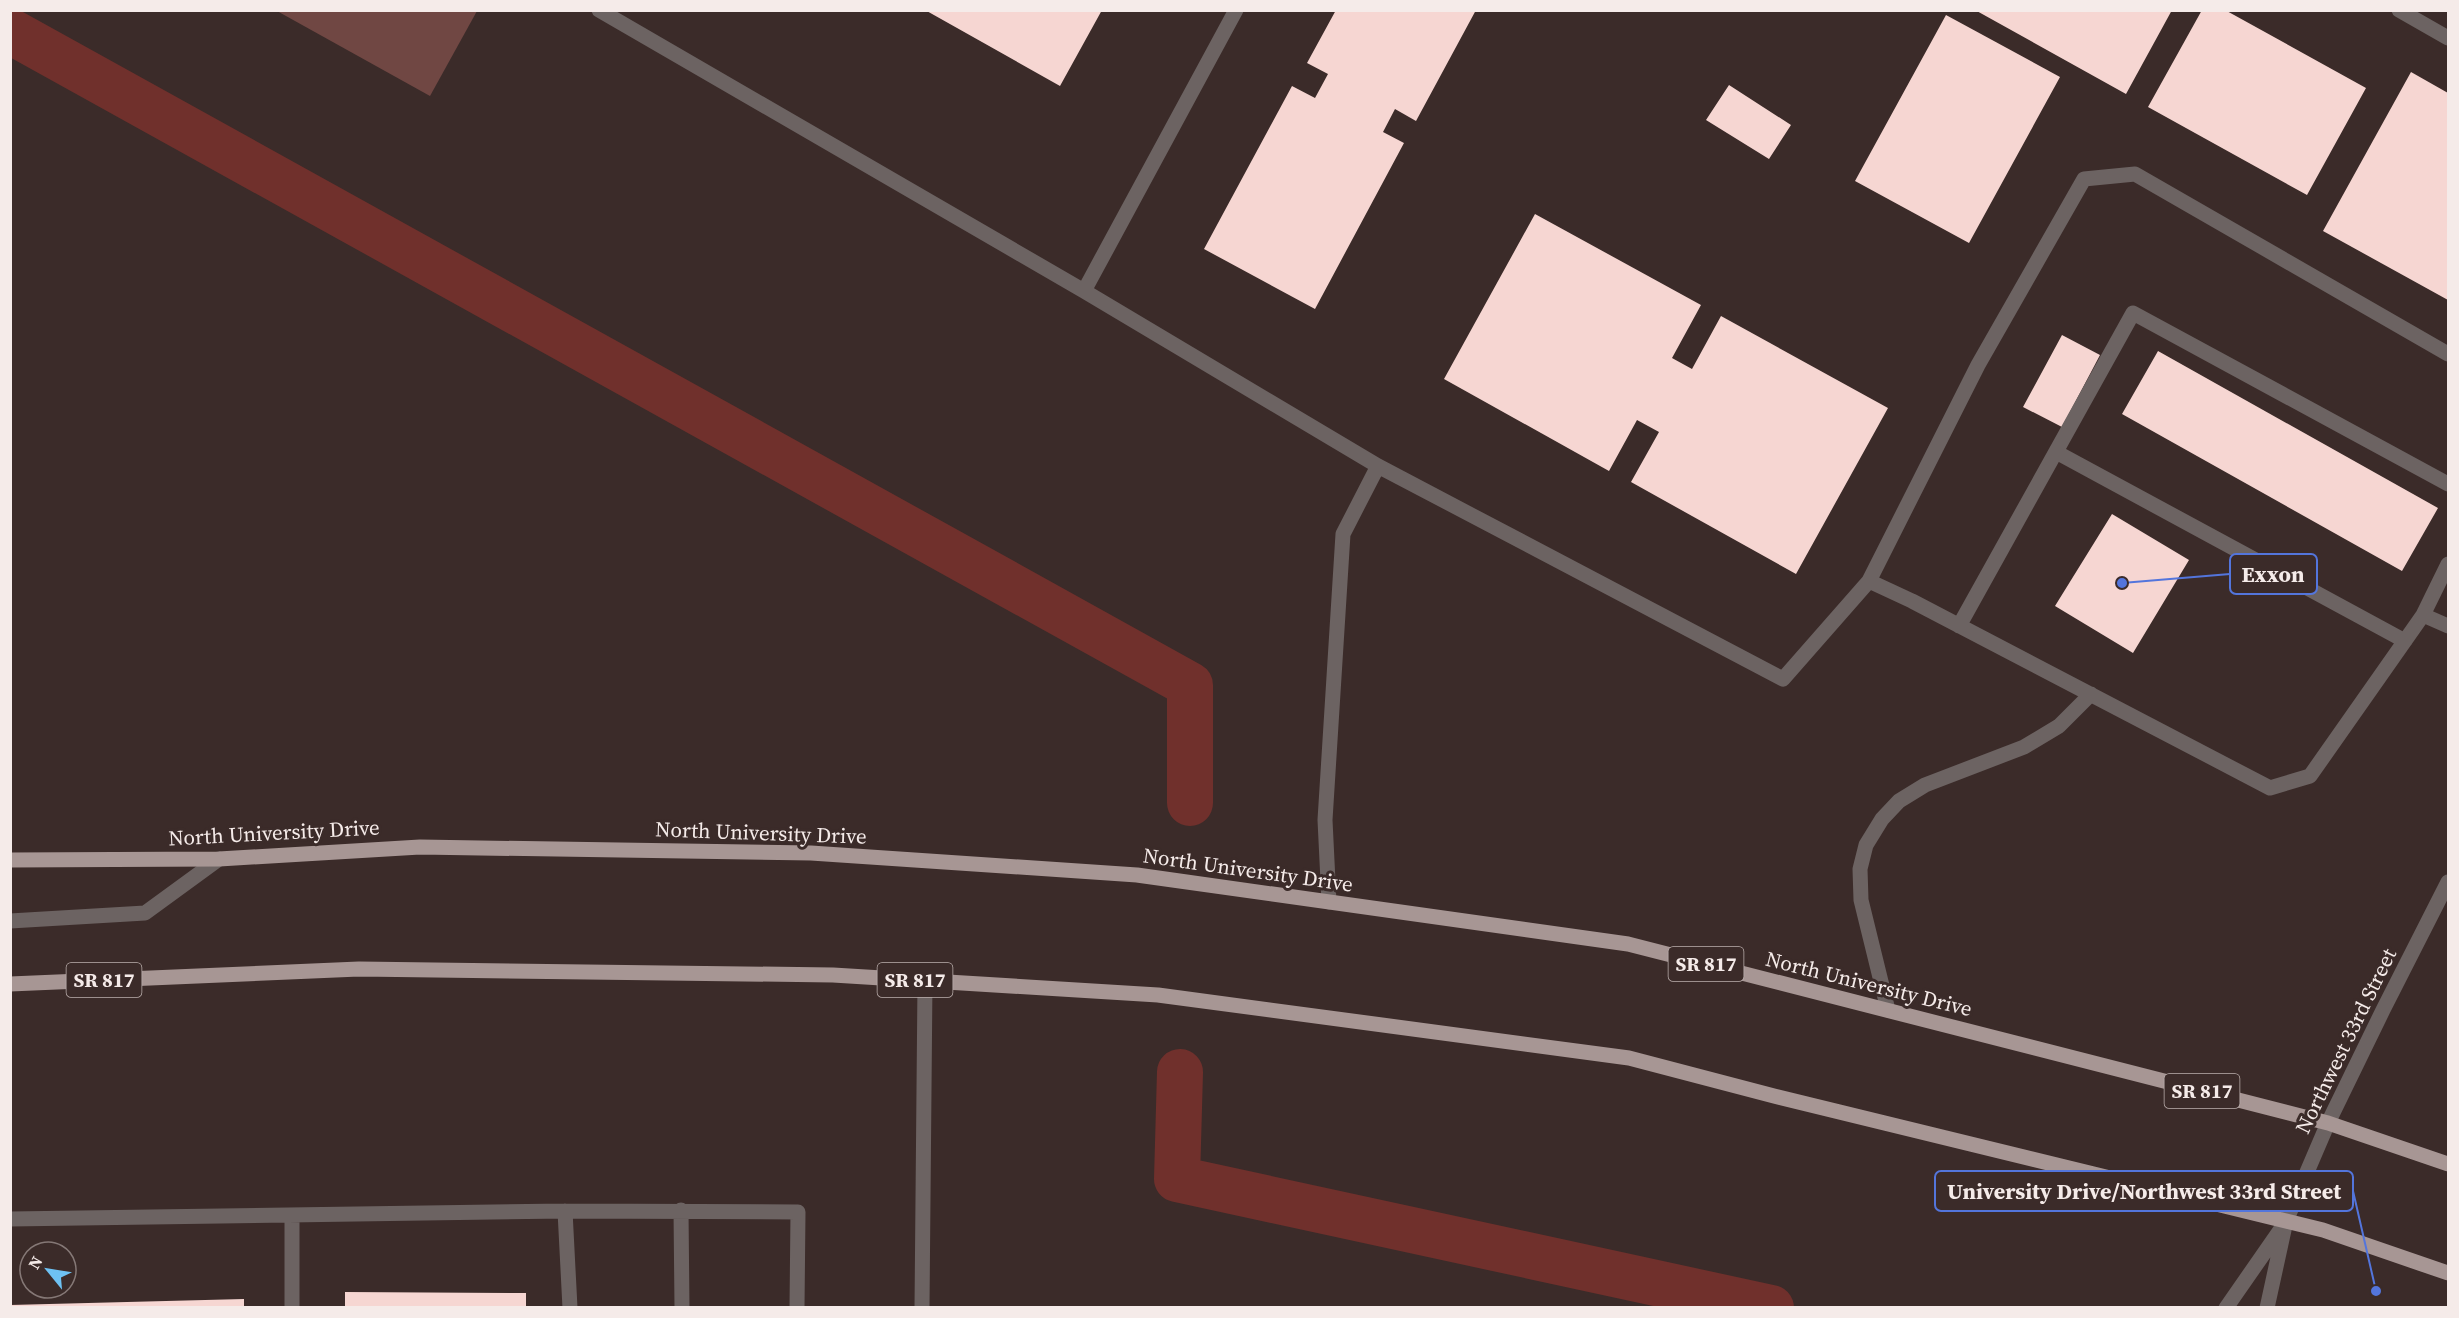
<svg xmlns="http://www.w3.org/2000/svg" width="2459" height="1318" font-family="'Source Serif 4',serif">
  <rect width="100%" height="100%" fill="#3b2b29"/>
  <path fill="#704743" d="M277,11L477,10V11L430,96Z"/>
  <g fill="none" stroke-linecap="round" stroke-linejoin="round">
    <path stroke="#70302c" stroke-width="46" d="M10,31L1190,685V803
      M1180,1072L1177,1179L1771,1308"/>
  </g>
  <path fill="#f6d6d2" d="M925,10H1102L1060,86Z
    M1336,10H1476L1416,121L1395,109L1383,132L1404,143L1315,309L1204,249L1292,86L1315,98L1328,74L1307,63Z
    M1975,10H2172L2126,94Z
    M2202,10H2225L2366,88L2307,195L2148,107Z
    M1946,15L2060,77L1969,243L1855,181Z
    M2411,72L2448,93V300L2323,231Z
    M1729,85L1791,125L1769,159L1706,120Z
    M1535,214L1701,305L1672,358L1692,369L1721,316L1888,408L1796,574L1631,482L1659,432L1637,420L1609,471L1444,379Z
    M2062,335L2100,355L2062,427L2023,407Z
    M2158,351L2438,508L2402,571L2122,414Z
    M2112,514L2189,560L2133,653L2055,606Z
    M345,1292L526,1293V1308H345Z
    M244,1299V1308H10V1305Z"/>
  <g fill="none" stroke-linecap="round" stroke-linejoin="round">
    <path stroke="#6c6362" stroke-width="15" d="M599,10L1084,291L1378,466L1783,679L1869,581L1978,365L2084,179L2135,174L2448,354
      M2399,10L2448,38
      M1084,291L1236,10
      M2056,452L2405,641
      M1869,581L1912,601L2270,788L2310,776L2423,615L2448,564
      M2423,615L2448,626
      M1959,626L2133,313L2448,484
      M1329,902L1325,820L1343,534L1378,466
      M1888,1010L1861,900L1860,869L1866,845L1882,819L1899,801L1925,785L2024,747L2059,726L2091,694
      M681,1210L682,1308
      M565,1211L570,1308
      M10,1219L565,1211L798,1212L797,1308
      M292,1308V1215
      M922,1308L925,981"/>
    <path stroke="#6c6362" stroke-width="15" d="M10,921L145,913L219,859
      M2226,1308L2283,1226
      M2267,1308L2286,1221L2328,1123L2383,1010L2448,882"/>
    <path stroke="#a79694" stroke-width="15" d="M10,860L219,859L420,847L811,853L1137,875L1628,944L2328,1123L2448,1164
      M10,984L359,969L833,975L1158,995L1629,1058L1774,1096L2323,1230L2448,1273"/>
  </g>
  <g text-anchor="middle" stroke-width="6" stroke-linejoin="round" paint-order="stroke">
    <g fill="#3b2b29" stroke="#bdb1af" stroke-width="1.5">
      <rect x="1668.5" y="947" width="75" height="34" rx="4.5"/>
      <rect x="66.5" y="963" width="75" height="34" rx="4.5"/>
      <rect x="877.5" y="963" width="75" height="34" rx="4.5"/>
      <rect x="2164.5" y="1074" width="75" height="34" rx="4.5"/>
    </g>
    <g font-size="20" font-weight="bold" fill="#f5ebe9">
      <text x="1706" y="971">SR 817</text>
      <text x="104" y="987">SR 817</text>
      <text x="915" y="987">SR 817</text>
      <text x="2202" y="1098">SR 817</text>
    </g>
    <g font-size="21" fill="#f5ebe9" stroke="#3b2b29">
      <text transform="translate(274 833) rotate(-3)" y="7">North University Drive</text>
      <text transform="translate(761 833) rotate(2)" y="7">North University Drive</text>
      <text transform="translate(1248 870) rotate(8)" y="7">North University Drive</text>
      <text transform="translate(1869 984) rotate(14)" y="7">North University Drive</text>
      <text transform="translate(2346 1041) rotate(-64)" y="7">Northwest 33rd Street</text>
    </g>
  </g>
  <path fill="none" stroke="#5375dc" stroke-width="2" d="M2122 583L2230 574M2376 1291L2353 1191"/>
  <g fill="#5375dc" stroke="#3b2b29" stroke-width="2">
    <circle cx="2122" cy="583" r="6"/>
    <circle cx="2376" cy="1291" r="6"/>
  </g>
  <g fill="#3b2b29" stroke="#5375dc" stroke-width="2">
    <rect x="2230" y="554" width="87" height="40" rx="6"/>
    <rect x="1935" y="1171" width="418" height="40" rx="6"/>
  </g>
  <g font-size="22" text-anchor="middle" font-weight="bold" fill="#f5ebe9">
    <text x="2273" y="582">Exxon</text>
    <text x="2144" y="1199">University Drive/Northwest 33rd Street</text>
  </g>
  <rect width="2459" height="1318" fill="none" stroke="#f5ebe9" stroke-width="24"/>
  <g transform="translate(48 1270) rotate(300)"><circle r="28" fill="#3b2b29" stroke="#857876" stroke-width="1.5"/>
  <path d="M0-4.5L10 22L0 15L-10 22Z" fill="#6ec2f3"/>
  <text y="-9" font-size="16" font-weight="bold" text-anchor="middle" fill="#f5ebe9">N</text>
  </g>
</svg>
